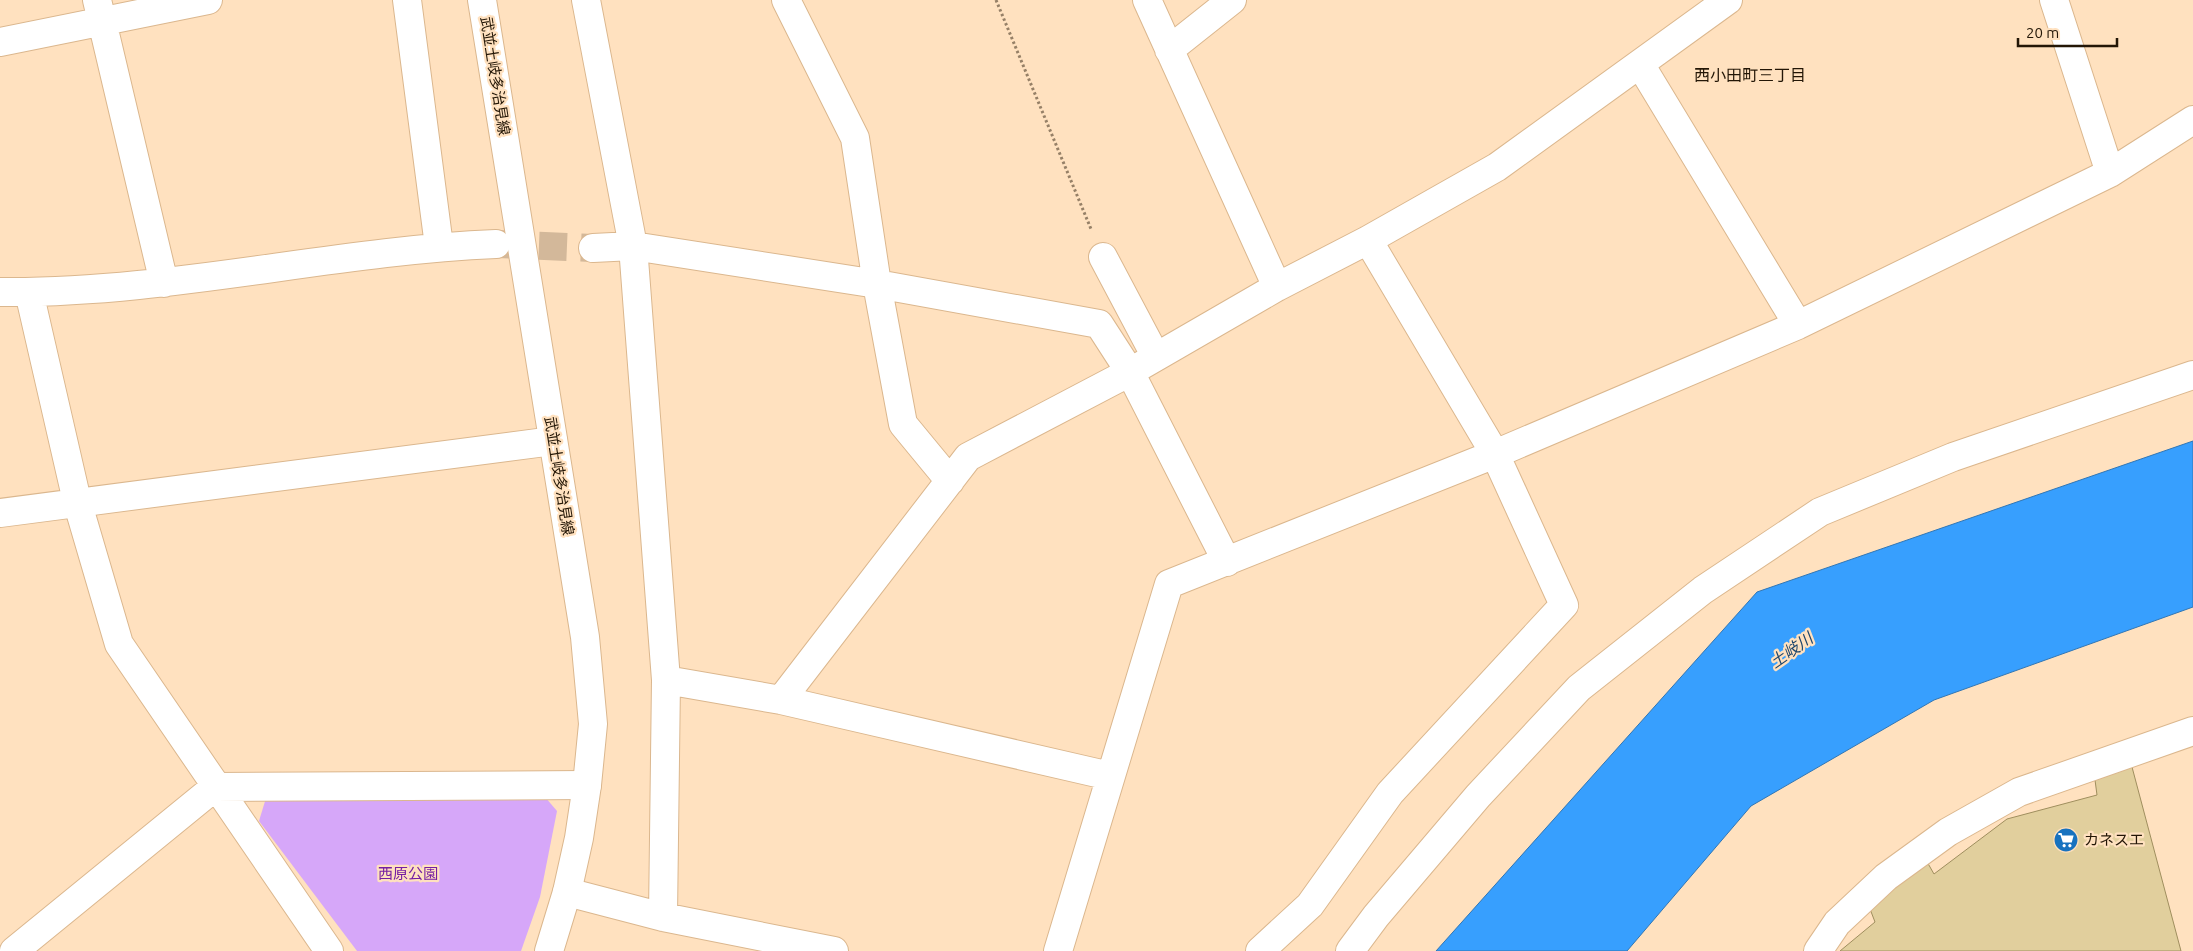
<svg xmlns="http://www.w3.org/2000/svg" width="2193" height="951" font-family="Ubuntu,'Noto Sans JP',sans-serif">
  <rect width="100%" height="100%" fill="#ffe1bf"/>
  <path fill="#d6a7f9" d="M545,797L557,811L540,897L521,951H357L259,821L266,798Z"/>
  <path fill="#379ffe" stroke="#3176b4" d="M2193,441V607L1934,700L1751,806L1627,951H1436L1757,592Z"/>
  <path fill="#e1cf9d" stroke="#9f8e5e" d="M2132,767L2181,951H1840L1875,922L1870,909L1926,860L1934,874L2007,819L2097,795L2095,780Z"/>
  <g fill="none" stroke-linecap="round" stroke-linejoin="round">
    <path stroke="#d3b89a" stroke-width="28" stroke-dasharray="28 14" stroke-linecap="butt" d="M497,244L593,248"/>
    <defs>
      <path id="street" d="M97,0L164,283
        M407,0L439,246
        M586,0L633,246L666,680
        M786,0L855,138L877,284L903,424L950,481
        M1147,0L1277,287
        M2054,0L2110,173
        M0,42L208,0
        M1169,50L1232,0
        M1640,64L1798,325
        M593,248L633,246L877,284L1099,324L1130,372L1227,562
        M1103,257L1156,357
        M0,292C167,294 330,251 496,244
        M29,292L77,501L119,644L329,951
        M0,513L553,441
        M781,700L968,457L1130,372L1277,287L1368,240L1497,167L1728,0
        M567,892L663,917L834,951
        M663,917L666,680L781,700L1110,776
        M14,951L215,787L587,785
        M1058,951L1169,584L1495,454L1798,325L2110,173L2193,120
        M1260,951L1310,905L1390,793L1564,605L1495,454L1368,240
        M1350,951L1376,916L1478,796L1579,688L1703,590L1820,512L1953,457L2193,375
        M1818,951L1837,923L1886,877L1948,832L2019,792L2193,731"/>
      <path id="secondary" d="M482,0L585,637L593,724L587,785L579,838L567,892L549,951"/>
    </defs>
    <use href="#street" stroke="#dbb78e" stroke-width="30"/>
    <use href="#secondary" stroke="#dbb78e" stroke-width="30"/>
    <path stroke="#968067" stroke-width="3" stroke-dasharray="2.5 2.5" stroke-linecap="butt" d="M996,0L1091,229"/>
    <use href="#street" stroke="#fff" stroke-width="28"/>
    <use href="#secondary" stroke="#fff" stroke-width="28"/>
  </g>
  <defs>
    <symbol id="supermarket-disc" viewBox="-11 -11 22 22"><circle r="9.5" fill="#1772bf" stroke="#ffe1bf"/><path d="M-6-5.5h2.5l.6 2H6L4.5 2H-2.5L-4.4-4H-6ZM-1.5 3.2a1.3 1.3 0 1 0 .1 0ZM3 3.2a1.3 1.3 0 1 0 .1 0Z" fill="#fff"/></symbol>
  </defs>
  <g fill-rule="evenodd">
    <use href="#supermarket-disc" x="2052" y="826" width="28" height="28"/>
  </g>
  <g text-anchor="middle" stroke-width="4.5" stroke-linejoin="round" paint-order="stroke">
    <g font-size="15" fill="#231606" stroke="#ffe1bf">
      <text transform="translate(495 76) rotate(81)" y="5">武並土岐多治見線</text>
      <text transform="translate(559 476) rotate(81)" y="5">武並土岐多治見線</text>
    </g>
    <g font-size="15" fill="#231606" stroke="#ffe1bf" text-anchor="start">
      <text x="2084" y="845">カネスエ</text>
    </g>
    <g font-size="15" fill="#751ea3" stroke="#ffe1bf">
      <text x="408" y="879">西原公園</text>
    </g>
    <g font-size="16" fill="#231606" stroke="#ffe1bf">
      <text x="1750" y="81">西小田町三丁目</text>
    </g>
    <g font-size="16" font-style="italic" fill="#1e456c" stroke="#ffe1bf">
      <text transform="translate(1791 650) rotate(-35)" y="6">土岐川</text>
    </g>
  </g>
  <path d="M2018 38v8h99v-8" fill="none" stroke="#231606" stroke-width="2.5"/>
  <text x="2026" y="38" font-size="15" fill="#231606" stroke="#ffe1bf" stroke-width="4" paint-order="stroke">20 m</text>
</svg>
